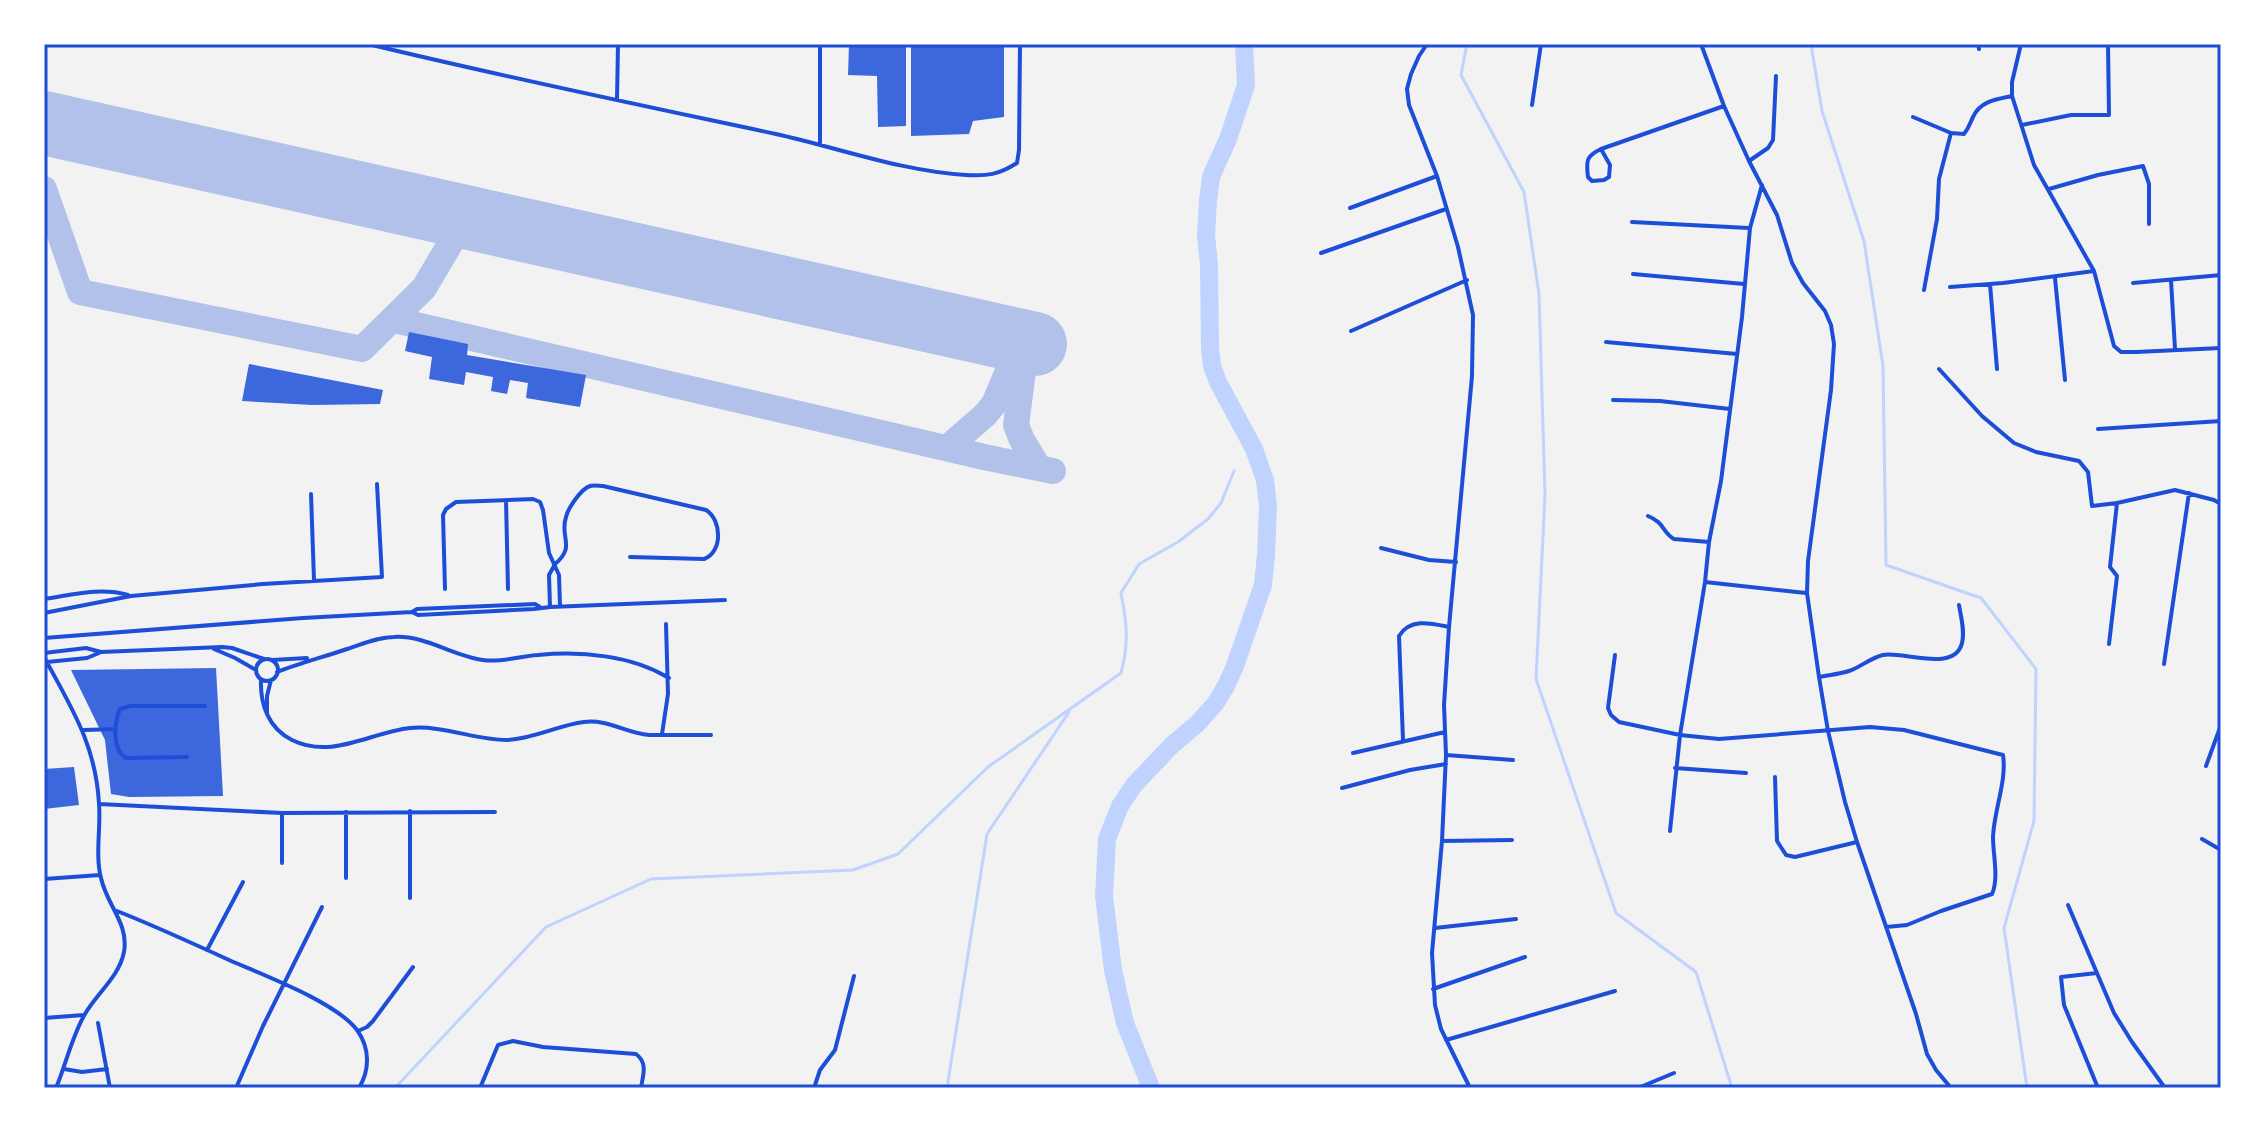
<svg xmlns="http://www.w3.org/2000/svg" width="2265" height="1132" font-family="Manrope,sans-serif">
  <rect width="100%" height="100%" fill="#f2f2f2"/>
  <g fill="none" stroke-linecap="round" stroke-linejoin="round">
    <path stroke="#bfd3fe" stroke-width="3" d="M1467,44L1461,75L1524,192L1539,294L1545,495L1536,679L1616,913L1696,972L1732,1088
      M1811,44L1822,111L1864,241L1883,366L1886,565L1981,598L2036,669L2034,821L2004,928L2027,1088
      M395,1088L546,927L651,879L853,870L898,854L988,767L1121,673C1129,643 1127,623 1121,593L1139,564L1178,542L1208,519L1221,503L1234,471
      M947,1088L987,834L1069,712"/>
    <path stroke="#bfd3fe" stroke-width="18" d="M1151,1088L1125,1023L1113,970L1104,896L1107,839L1120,806L1134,785L1172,745L1197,724L1215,704L1226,686L1235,666L1263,585L1266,555L1268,506L1265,480L1254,449L1218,382L1212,366L1210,348L1209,265L1206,235L1208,201L1211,177L1228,139L1246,85L1244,44"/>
    <path stroke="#b2c1ea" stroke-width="26" d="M44,189L80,292L362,349L424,288L466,217
      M394,320L984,457L1053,471
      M1025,355L1016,425L1022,440L1039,468
      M947,448L985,415L994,404L1021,340"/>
    <path stroke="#b2c1ea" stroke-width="64" d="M44,123L1035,344"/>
  </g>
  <path fill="#3d67dc" d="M849,44H906V126L878,127L877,76L848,75Z
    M911,44H1004V117L973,121L969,134L911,136Z
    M409,332L468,344L467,355L586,375L580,407L526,398L528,383L510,380L507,394L491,391L493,377L466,372L464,385L429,379L432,357L405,351Z
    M249,364L383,390L380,404L312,405L242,401Z
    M216,668L223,796L129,797L111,794L105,740L71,670Z
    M74,767L79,805L44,809V769Z"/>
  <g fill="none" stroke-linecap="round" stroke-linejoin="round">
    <path stroke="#1d4ed8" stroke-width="4" d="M368,44C504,77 640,105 776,134C839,148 901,171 966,175C988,176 998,175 1017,163L1019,150L1020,44
      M820,44V144
      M1427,44L1419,56L1411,74L1407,89L1409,105L1437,176L1458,247L1473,315L1472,376L1449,627L1444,705L1446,755L1442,841L1432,953L1435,1005L1441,1029L1470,1088
      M1701,44L1724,106L1749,161L1777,215L1792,263L1803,283L1825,311L1831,325L1834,344L1831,390L1808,561L1807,593L1819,677L1828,731L1845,802L1857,842L1916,1014L1927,1054L1936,1070L1951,1088
      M1978,44L1979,49
      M2021,44L2012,82V96L2034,165L2094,271L2114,346L2121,352H2136L2221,348
      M617,100L618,44
      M1532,105L1541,44
      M1913,117L1951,133L1964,134C1969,128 1970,123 1973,117C1980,101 1997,99 2012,96
      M2022,125L2071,115H2109L2108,44
      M1601,149L1610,165L1609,177L1604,180L1592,181L1588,177C1586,161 1586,156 1601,149L1724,106
      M1749,161L1768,148L1773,140L1776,76
      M2049,189L2098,175L2143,166L2149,184V224
      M1350,208L1437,176
      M1632,222L1749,228
      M1321,253L1446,209
      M1633,274L1744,284
      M2055,278L2065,380
      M2171,280L2175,349
      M2133,283L2221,275
      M1990,284L1997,369
      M1950,287L2003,283L2094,271
      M1924,290L1937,219L1939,179L1951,133
      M1351,331L1467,280
      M1606,342L1737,354
      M1939,369L1982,416L2014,443L2036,452L2079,461L2088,472L2092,506L2117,503L2175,490L2214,500L2221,504
      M1613,400L1660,401L1730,409
      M2098,429L2221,421
      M311,494L314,580
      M506,500L508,589
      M1648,516C1665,523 1662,532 1674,539L1709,542
      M1381,548L1429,560L1456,562
      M554,565C577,546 559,538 566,517C568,508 581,489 590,486C593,485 600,486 603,486L706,510C722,520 723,552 704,559L630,557
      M1705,582L1806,593
      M445,589L443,515L446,509L456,502L533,499L540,502L543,510L549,553L559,575L560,606
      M44,599C72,595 100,587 128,595
      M550,607L549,575L554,566
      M412,612L418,615L534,609L550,607L725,600
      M44,613L131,596L263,584L382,577L377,484
      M44,638L303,618L412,612L417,609L535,604L540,607
      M2109,644L2117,576L2110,567L2117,503
      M214,649L235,658L256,670
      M44,653L86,648L101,652L222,647L232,648L264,659
      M1615,655L1608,708L1611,715L1619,722L1680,735L1719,739L1870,727L1904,730L2003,755C2007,781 1994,810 1993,837C1993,855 1999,878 1992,894L1941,911L1907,925L1886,927
      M44,657C71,707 96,745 99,804C101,828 95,855 101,878C107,906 129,923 124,952C119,977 97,993 85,1014C72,1036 66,1064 56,1088
      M256 670a11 11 0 1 1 22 0a11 11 0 1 1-22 0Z
      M272,660L307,658
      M47,662L87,658L99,653
      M2164,664L2189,493
      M277,672C300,663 324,657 347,649C363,644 378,637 394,637C425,635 453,656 483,660C501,663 520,656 538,655C581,651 631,655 669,678
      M1819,677C1829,675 1840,674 1849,671C1861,667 1870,658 1883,655C1902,651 1955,673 1962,643C1965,631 1961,617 1959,605
      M261,679C260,704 268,728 292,740C332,760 371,732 410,728C443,725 475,740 507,740C534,739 558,725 584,722C608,719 626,733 649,735H711
      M267,714V696L271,680
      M84,730L116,729
      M662,734L668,694L666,624
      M1403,740L1399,636C1410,618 1430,623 1449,627
      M1353,753L1445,732
      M1446,755L1513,760
      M187,757L126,758C112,750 114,723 120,709L130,706H205
      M2206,766L2221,725
      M1675,768L1746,773
      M1775,777L1777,841L1786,855L1795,857L1857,842
      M1342,788L1410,770L1446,764
      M99,804L282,813L495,812
      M410,811V898
      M346,812V878
      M282,813V863
      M1670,831L1680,735L1705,582L1709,542L1721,481L1742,317L1750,228L1762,185
      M2202,839L2221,850
      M1442,841L1512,840
      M44,879L100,875
      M2068,905L2114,1013L2132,1042L2165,1088
      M117,911C155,926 192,943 229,960C263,975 336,1002 357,1030C370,1048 370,1070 359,1088
      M1435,928L1516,919
      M207,950L243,882
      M2097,973L2061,977L2064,1005L2098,1088
      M1433,989L1525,957
      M44,1018L84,1015
      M98,1023L110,1088
      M358,1031L367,1027L373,1021L413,967
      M1446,1040L1615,991
      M64,1069L82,1072L107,1069
      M236,1088L263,1026L322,907
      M480,1088L498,1045L513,1041L543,1047L636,1054C648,1063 643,1075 641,1088
      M754,1088H756
      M814,1088L820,1070L835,1050L854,976
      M1638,1088L1674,1073"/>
  </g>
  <rect width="2265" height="1132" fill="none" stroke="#ffffff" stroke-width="92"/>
  <rect x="46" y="46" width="2173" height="1040" fill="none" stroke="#1d4ed8" stroke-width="3"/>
</svg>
